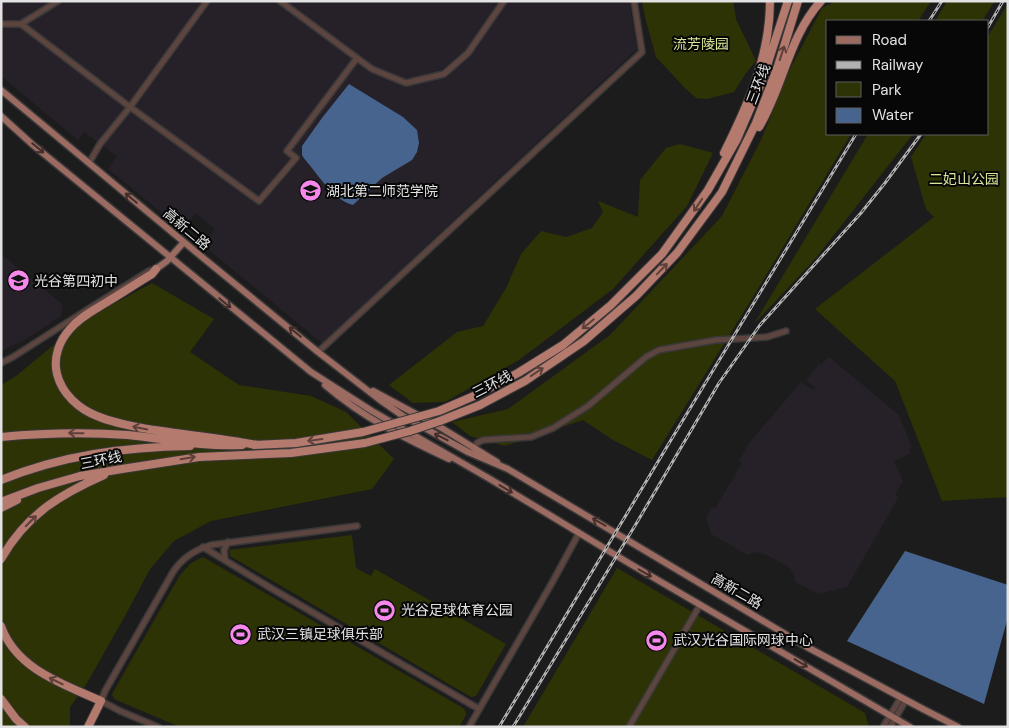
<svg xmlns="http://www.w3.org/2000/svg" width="1009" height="728" font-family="'DM Sans','Noto Sans SC',sans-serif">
  <rect width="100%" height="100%" fill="#1d1c1d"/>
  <path fill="#262128" d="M1,1H629L637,49L395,275L323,344L203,245L215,229L196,213L183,230L108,169L117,156L84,132L78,140L1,76Z
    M1,254L63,305L61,316L23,341L1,351Z
    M829,357L899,415L912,448L909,450L911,453L894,461L903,481L895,494L898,498L847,587L818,594L796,582L794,575L789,567L767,555L754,552L748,555L711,534L706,517L712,507L715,509L742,463L739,461L749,443L801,382L813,390L815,388L806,380L819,364L821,365Z"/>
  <path fill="#2d3304" d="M642,1H733L736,19L756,61L746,73L734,92L707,99L696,98L684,87L656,57L645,17Z
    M836,1H931L918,21H828V134H851L753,297L652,460L613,440L583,420L505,446L470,436L452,422L508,409L610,335L722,216L761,140L789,71L822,8Z
    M947,1H995L982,21H935Z
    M1008,4V497L942,501L895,381L815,309L934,217L926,209L911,157L926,134H988V36Z
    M868,134H913L815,259L754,324Z
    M680,144L713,153L687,206L613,289L519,360L445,402L413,403L389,385L457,332L483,326L506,288L521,254L541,231L566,237L592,228L603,212L598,201L638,217L640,180L666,148Z
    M152,283L214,319L190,352L239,385L311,396L346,412L394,459L372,489L211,521L174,541L150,569L125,616L87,683L70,707V727H1V385L16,376L84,320Z
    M352,535L356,568L371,576L375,569L506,644L476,696L471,697L230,556L229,550Z
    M203,557L463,708L466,712V715L459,727H180L114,699L112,694L180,575L191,563Z
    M617,568L865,713L869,727H523Z"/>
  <path fill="#46648e" d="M349,84L403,117L417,130L419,143L417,152L412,160L382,178L353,205C335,200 323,182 312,168C309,164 304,159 302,155C302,152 302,149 302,146L322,118Z
    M905,551L1008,585V617L984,704L847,641Z"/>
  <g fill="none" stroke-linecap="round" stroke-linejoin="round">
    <defs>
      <path id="minor" d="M1,24H21L58,1
        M21,24L130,107L259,201L296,158L287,151L357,58L280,1
        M357,58L372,69L406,83L444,74L468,53L504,1
        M89,163L100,144L130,107L207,1
        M318,352L642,52L634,1
        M1,363L13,357L85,311L149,271L155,269
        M474,448L477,443L483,440L531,437L553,428L588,406L646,357L659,350L716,340L767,337L786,331
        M203,547L269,587L479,709
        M225,560L224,550L228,542
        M158,727L120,711L101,701L105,691L173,572C182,558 194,550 211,545L357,526
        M469,727L553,581L579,533
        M629,727L700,605
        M883,727L901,697
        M890,727L906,700"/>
      <path id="major" d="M1,90L202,257L318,352L380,400L403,416L430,431L468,452L508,469L807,647L921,708L958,727
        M1,116L33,145L311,372L372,411L490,479L632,565L910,727
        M156,269L167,261L184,242
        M325,385C362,417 404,438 449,459
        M373,391L440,427L497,462"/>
      <path id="highway" d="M759,127C783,87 789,36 821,1
        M724,153C748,105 770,56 770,1
        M156,269L152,274C137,283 122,293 107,302C94,310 80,317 70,329C59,341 53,358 57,374C62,394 79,409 97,416C113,423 131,426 148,429C185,435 221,438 257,445
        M474,396L518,373L563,345L611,305L662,254L708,190L737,139L762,81L788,1
        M480,405L525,381L584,341L636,296L677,253L722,192L756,123L778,66L798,1
        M1,437C43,433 85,432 128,435C166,439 204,447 242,445
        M254,445L296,443L363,432
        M1,480C63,455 124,447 190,446
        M1,502L38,488L80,476L122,469L199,457L291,453L365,443
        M1,508L17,500
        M1,559C26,515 59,495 104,475
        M1,626C16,669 63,684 101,701L88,727
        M1,699L16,719L25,727"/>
    </defs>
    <use href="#minor" stroke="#393839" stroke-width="8"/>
    <use href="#major" stroke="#393839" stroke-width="9"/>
    <use href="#highway" stroke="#393839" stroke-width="10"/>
    <use href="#minor" stroke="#5c443f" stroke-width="5"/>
    <use href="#major" stroke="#9b6b61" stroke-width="6"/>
    <use href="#highway" stroke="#b57a6e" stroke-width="8"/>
    <defs>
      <path id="rail" d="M929,21L942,1
        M988,27L1003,1
        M499,727L677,430L856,134
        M513,727L636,524L719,383L760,325L861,213L885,183L921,134"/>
    </defs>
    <use href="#rail" stroke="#b4b3b4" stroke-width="3"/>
    <use href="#rail" stroke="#070707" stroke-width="1" stroke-dasharray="4" stroke-linecap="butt"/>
    <defs>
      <path id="highway-bridge" d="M363,432L439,411L474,396
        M365,443L410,431L440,421L480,405"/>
    </defs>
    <use href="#highway-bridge" stroke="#393839" stroke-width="10" stroke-linecap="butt"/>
    <use href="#highway-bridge" stroke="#b57a6e" stroke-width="8"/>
  </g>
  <defs><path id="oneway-shaft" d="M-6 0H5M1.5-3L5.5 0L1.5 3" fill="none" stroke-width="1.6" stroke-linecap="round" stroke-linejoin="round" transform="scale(1.25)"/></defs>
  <g stroke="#5e403a">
    <use href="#oneway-shaft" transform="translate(782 53) rotate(-72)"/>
    <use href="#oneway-shaft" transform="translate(698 205) rotate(124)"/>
    <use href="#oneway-shaft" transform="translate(662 269) rotate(-46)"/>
    <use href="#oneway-shaft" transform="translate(588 324) rotate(141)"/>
    <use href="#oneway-shaft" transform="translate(537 372) rotate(-34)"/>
    <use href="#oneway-shaft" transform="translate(140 428) rotate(-169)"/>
    <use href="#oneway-shaft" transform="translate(76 433) rotate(-179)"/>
    <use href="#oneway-shaft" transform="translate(315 440) rotate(172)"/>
    <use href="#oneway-shaft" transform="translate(188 458) rotate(-9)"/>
    <use href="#oneway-shaft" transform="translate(31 521) rotate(-45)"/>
    <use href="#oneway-shaft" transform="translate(56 681) rotate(-154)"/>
  </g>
  <g stroke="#422f2b">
    <use href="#oneway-shaft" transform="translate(38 148) rotate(40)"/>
    <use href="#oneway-shaft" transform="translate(131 198) rotate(-140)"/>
    <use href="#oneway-shaft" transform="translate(225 303) rotate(39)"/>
    <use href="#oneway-shaft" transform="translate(295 332) rotate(-140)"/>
    <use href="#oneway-shaft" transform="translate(441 437) rotate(-153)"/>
    <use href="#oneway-shaft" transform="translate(506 489) rotate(31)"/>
    <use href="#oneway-shaft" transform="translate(599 522) rotate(-150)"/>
    <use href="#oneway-shaft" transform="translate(645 573) rotate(30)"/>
    <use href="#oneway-shaft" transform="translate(801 663) rotate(31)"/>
  </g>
  <defs>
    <symbol id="university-disc" viewBox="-11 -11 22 22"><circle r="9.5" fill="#f788eb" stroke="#070707"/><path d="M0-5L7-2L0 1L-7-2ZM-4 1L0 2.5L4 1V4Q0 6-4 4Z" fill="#111"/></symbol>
    <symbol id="school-disc" viewBox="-11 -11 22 22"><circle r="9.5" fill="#f788eb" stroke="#070707"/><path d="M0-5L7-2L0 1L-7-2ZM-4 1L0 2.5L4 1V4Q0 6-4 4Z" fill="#111"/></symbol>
    <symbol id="stadium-disc" viewBox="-11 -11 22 22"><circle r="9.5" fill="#f788eb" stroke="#070707"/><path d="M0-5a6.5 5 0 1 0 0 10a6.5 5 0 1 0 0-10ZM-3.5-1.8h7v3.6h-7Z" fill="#111"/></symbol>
  </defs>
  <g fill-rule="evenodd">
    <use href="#university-disc" x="298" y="178" width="25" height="25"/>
    <use href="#school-disc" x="6" y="268" width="25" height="25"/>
    <use href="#stadium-disc" x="372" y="598" width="25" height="25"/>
    <use href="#stadium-disc" x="228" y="622" width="25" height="25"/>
    <use href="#stadium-disc" x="644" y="628" width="25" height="25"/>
  </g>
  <g text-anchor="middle" stroke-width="4" stroke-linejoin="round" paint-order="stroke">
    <g font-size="14" fill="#d9e795" stroke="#070707">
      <text x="701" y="49">流芳陵园</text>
      <text x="964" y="184">二妃山公园</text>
    </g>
    <g font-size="14" fill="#e3e2e3" stroke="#070707">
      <text transform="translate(758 84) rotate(-69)" y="5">三环线</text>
      <text transform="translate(187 229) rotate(40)" y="5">高新二路</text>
      <text transform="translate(492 384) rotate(-27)" y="5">三环线</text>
      <text transform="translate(101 460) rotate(-11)" y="5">三环线</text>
      <text transform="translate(737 591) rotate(30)" y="5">高新二路</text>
    </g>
    <g font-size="14" fill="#e3e2e3" stroke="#070707" text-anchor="start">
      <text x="326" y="196">湖北第二师范学院</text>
      <text x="34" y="286">光谷第四初中</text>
      <text x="401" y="615">光谷足球体育公园</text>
      <text x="257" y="639">武汉三镇足球俱乐部</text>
      <text x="673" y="645">武汉光谷国际网球中心</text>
    </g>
  </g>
  <rect width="1009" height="728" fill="none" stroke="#e3e2e3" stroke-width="5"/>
  <rect x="826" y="20" width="162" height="115" fill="#070707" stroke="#5f5f5f"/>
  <rect x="836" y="36" width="25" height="8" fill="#9b6b61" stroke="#5f5f5f"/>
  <text x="872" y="45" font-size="15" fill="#e3e2e3">Road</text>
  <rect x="836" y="61" width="25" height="8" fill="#b4b3b4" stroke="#5f5f5f"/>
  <text x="872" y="70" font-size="15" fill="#e3e2e3">Railway</text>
  <rect x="836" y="82" width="25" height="15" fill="#2d3304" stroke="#5f5f5f"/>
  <text x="872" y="95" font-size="15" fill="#e3e2e3">Park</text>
  <rect x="836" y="108" width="25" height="15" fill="#46648e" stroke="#5f5f5f"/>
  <text x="872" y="120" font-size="15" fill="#e3e2e3">Water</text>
</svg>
